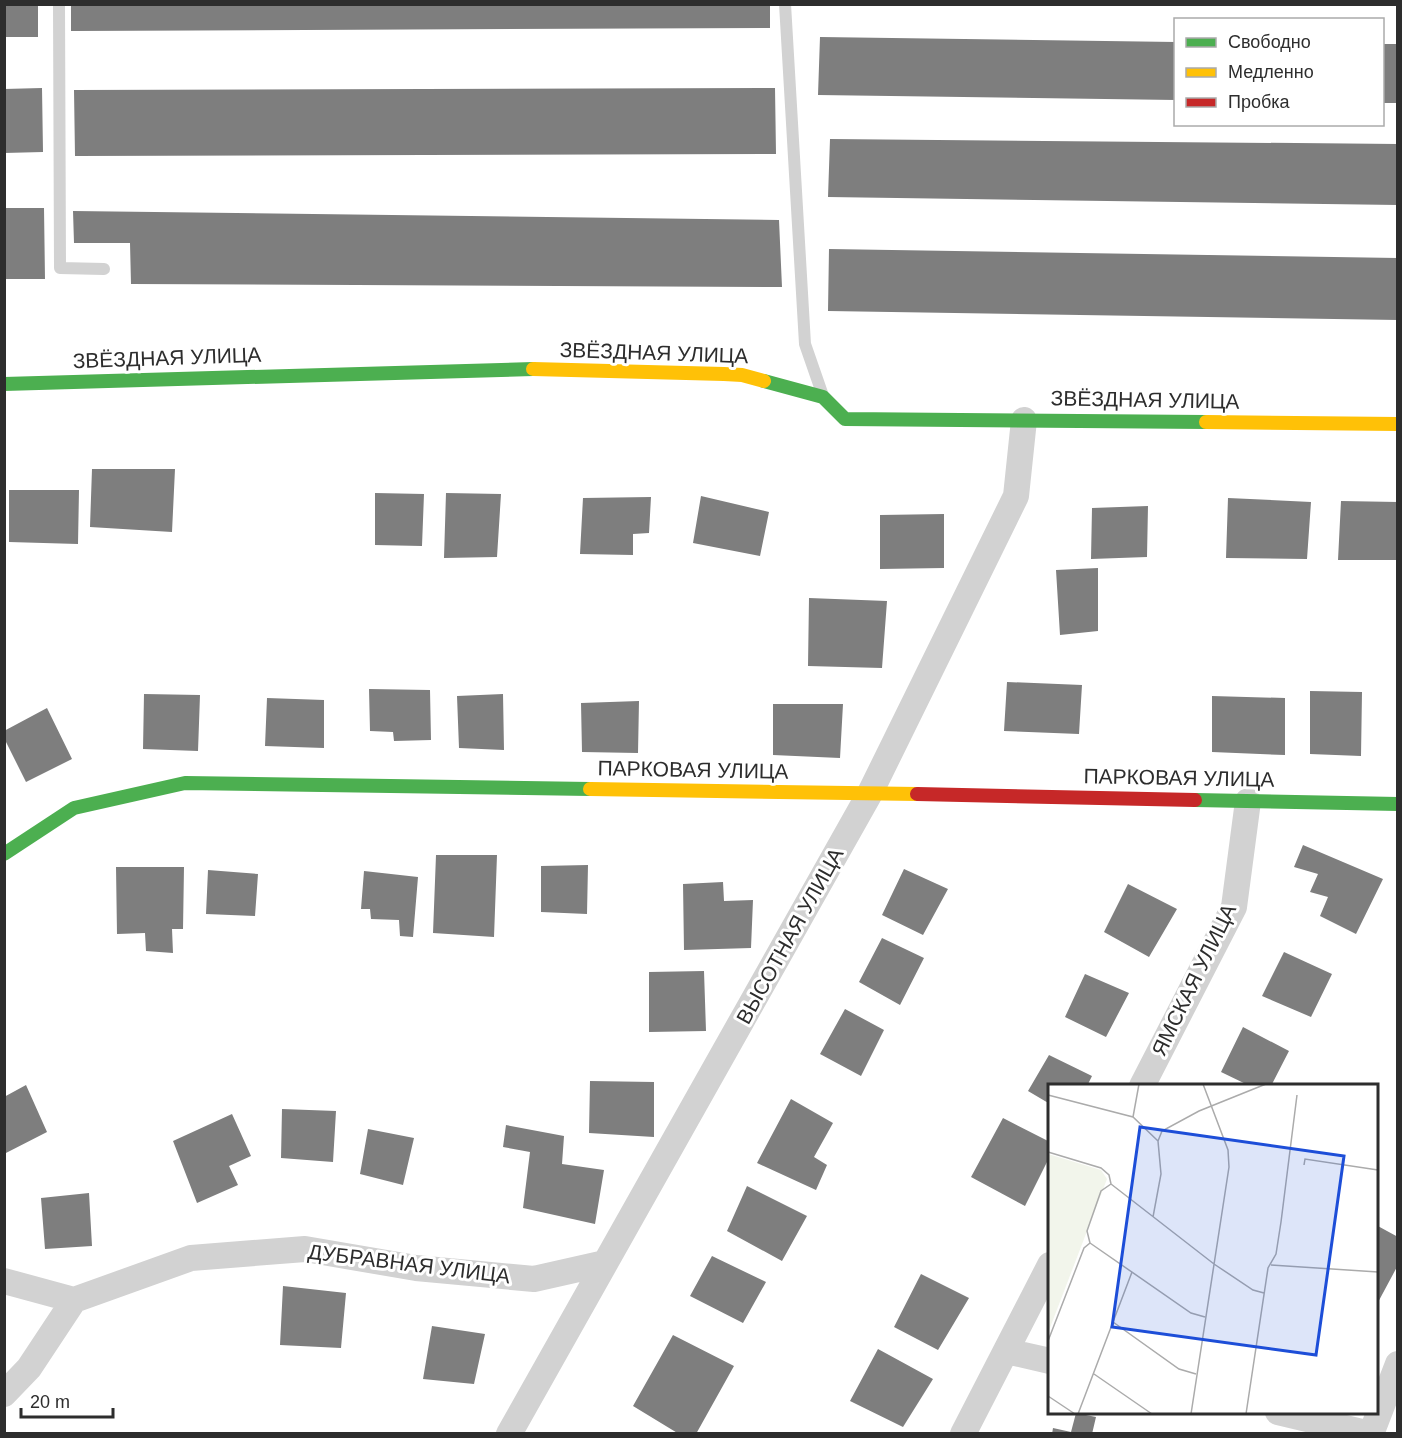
<svg xmlns="http://www.w3.org/2000/svg" width="1402" height="1438" font-family="Arial,sans-serif">
  <rect width="100%" height="100%" fill="#fff"/>
  <path fill="#7e7e7e" d="M4,4H38V37H4Z
    M71,4H770V28L71,31Z
    M820,37L1176,42V100L818,95Z
    M1382,44H1398V103H1382Z
    M42,88L43,152L4,153V89Z
    M775,88L776,154L75,156L74,90Z
    M830,139L1398,144V205L828,197Z
    M4,208H44L45,279H4Z
    M73,211L779,220L782,287L131,284L130,243H74Z
    M829,249L1398,258V320L828,311Z
    M92,469H175L172,532L90,527Z
    M9,490H79L78,544L9,542Z
    M375,493L424,494L422,546L375,545Z
    M446,493L501,494L497,557L444,558Z
    M701,496L769,512L760,556L693,543Z
    M651,497L649,533L633,534V555L580,554L583,498Z
    M1228,498L1311,502L1307,559L1226,558Z
    M1341,501L1398,502L1397,560H1338Z
    M1148,506L1147,557L1091,559L1092,508Z
    M944,514V568L880,569V515Z
    M1098,568V631L1060,635L1056,570Z
    M809,598L887,601L882,668L808,666Z
    M1007,682L1082,685L1079,734L1004,731Z
    M369,689L430,690L431,740L394,741L393,732L370,731Z
    M1310,691L1362,692L1361,756L1310,754Z
    M144,694L200,695L198,751L143,749Z
    M503,694L504,750L459,748L457,696Z
    M1212,696L1285,698V755L1212,752Z
    M267,698L324,700V748L265,746Z
    M639,701L638,753L582,752L581,703Z
    M773,704H843L840,758L773,755Z
    M47,708L72,759L26,782L4,738V731Z
    M1303,845L1383,879L1356,934L1320,916L1328,897L1310,892L1318,874L1294,867Z
    M436,855H497L494,937L433,933Z
    M588,865L587,914L541,912V866Z
    M116,867H184L183,929H172L173,953L146,951L145,933L117,934Z
    M904,869L948,889L923,935L882,915Z
    M208,870L258,874L255,916L206,914Z
    M364,871L418,877L413,937L400,936L399,920L371,919L370,909H361Z
    M723,882L724,901L753,900L751,948L684,950L683,884Z
    M1128,884L1177,909L1149,957L1104,932Z
    M882,938L924,958L900,1005L859,982Z
    M1284,952L1332,974L1311,1017L1262,996Z
    M704,971L706,1031L649,1032V972Z
    M1085,974L1129,993L1106,1037L1065,1017Z
    M845,1009L884,1030L861,1076L820,1054Z
    M1243,1027L1289,1051L1271,1086H1250L1221,1072Z
    M1049,1055L1092,1076L1087,1086H1050V1104L1028,1091Z
    M590,1081L654,1082V1137L589,1133Z
    M26,1085L47,1132L4,1154V1097Z
    M791,1099L833,1123L814,1157L827,1165L816,1190L757,1163Z
    M282,1109L336,1111L333,1162L281,1158Z
    M232,1114L251,1156L229,1166L238,1185L197,1203L173,1141Z
    M1003,1118L1050,1142V1156L1025,1206L971,1177Z
    M506,1125L564,1136L562,1164L604,1170L595,1224L523,1208L530,1152L503,1147Z
    M368,1129L414,1138L403,1185L360,1174Z
    M747,1186L807,1216L782,1261L727,1231Z
    M89,1193L92,1246L45,1249L41,1198Z
    M1376,1225L1398,1237V1265L1376,1306Z
    M712,1256L766,1282L743,1323L690,1296Z
    M921,1274L969,1298L938,1350L894,1327Z
    M283,1286L346,1293L341,1348L280,1345Z
    M432,1326L485,1334L474,1384L423,1379Z
    M673,1335L734,1366L696,1434H679L633,1406Z
    M878,1349L933,1379L903,1427L850,1401Z
    M1076,1413L1096,1417L1092,1434H1052L1053,1428L1071,1432Z"/>
  <g fill="none" stroke-linecap="round" stroke-linejoin="round">
    <path stroke="#d2d2d2" stroke-width="12" d="M59,4L60,268L104,269
      M785,4L805,344L822,393"/>
    <path stroke="#d2d2d2" stroke-width="26" d="M1142,1086L1234,907L1248,801
      M4,1281L74,1300L191,1258L305,1249L416,1268L534,1279L605,1263
      M1006,1351L1050,1361
      M4,1394L29,1368L74,1300
      M1278,1412L1370,1434
      M509,1434L870,793L1016,496L1024,420
      M963,1434L1050,1265
      M1371,1434L1398,1364"/>
    <path stroke="#4caf50" stroke-width="14" d="M764,381L823,397L845,419L1206,422
      M4,384L533,369
      M1195,800L1398,804
      M4,854L74,808L185,783L590,789"/>
    <path stroke="#ffc107" stroke-width="14" d="M533,369L724,374L742,375L764,381
      M1206,422L1398,424
      M590,789L917,794"/>
    <path stroke="#c62828" stroke-width="14" d="M917,794L1195,800"/>
  </g>
  <g text-anchor="middle" stroke-width="6" stroke-linejoin="round" paint-order="stroke">
    <g font-size="21" fill="#2d2d2d" stroke="#fff">
      <text transform="translate(654 353) rotate(2)" y="7">ЗВЁЗДНАЯ УЛИЦА</text>
      <text transform="translate(167 358) rotate(-2)" y="7">ЗВЁЗДНАЯ УЛИЦА</text>
      <text transform="translate(1145 400) rotate(1)" y="7">ЗВЁЗДНАЯ УЛИЦА</text>
      <text transform="translate(693 770) rotate(1)" y="7">ПАРКОВАЯ УЛИЦА</text>
      <text transform="translate(1179 778) rotate(1)" y="7">ПАРКОВАЯ УЛИЦА</text>
      <text transform="translate(790 936) rotate(-61)" y="7">ВЫСОТНАЯ УЛИЦА</text>
      <text transform="translate(1194 980) rotate(-64)" y="7">ЯМСКАЯ УЛИЦА</text>
      <text transform="translate(409 1264) rotate(7)" y="7">ДУБРАВНАЯ УЛИЦА</text>
    </g>
  </g>
  <g transform="translate(1048 1084)">
    <rect width="330" height="330" fill="#fff"/>
    <path d="M0,70L53,86L59,95L0,249Z" fill="#f2f5eb"/>
    <path fill="none" stroke="#ababab" stroke-width="1.5" d="M0,11L85,33L110,57M85,33L91,0M0,68L53,84L61,91L63,100M256,81L257,75L330,86M63,100L166,180L205,206L216,209M105,133L113,90L110,57L114,47L151,27L218,0M42,159L143,229L157,233M223,181L330,188M65,238L131,285L148,290M0,257L36,164L42,159L39,147L53,107L63,100M46,290L104,330M0,312L27,330M30,330L84,188M143,330L181,83L180,66L155,0M198,330L220,184L228,170L233,138L249,11"/>
    <path fill="#1d4ed8" fill-opacity="0.15" stroke="#1d4ed8" stroke-width="3" d="M92,43L296,72L268,271L64,243Z"/>
    <rect width="330" height="330" fill="none" stroke="#2d2d2d" stroke-width="3"/>
  </g>
  <rect width="1402" height="1438" fill="none" stroke="#2d2d2d" stroke-width="12"/>
  <rect x="1174" y="18" width="210" height="108" fill="#ffffff" stroke="#ababab" stroke-width="1.5"/>
  <rect x="1186" y="38" width="30" height="9" fill="#4caf50" stroke="#ababab" stroke-width="1.5"/>
  <text x="1228" y="48" font-size="18" fill="#2d2d2d">Свободно</text>
  <rect x="1186" y="68" width="30" height="9" fill="#ffc107" stroke="#ababab" stroke-width="1.5"/>
  <text x="1228" y="78" font-size="18" fill="#2d2d2d">Медленно</text>
  <rect x="1186" y="98" width="30" height="9" fill="#c62828" stroke="#ababab" stroke-width="1.5"/>
  <text x="1228" y="108" font-size="18" fill="#2d2d2d">Пробка</text>
  <path d="M21 1408v9h92v-9" fill="none" stroke="#2d2d2d" stroke-width="3"/>
  <text x="30" y="1408" font-size="18" fill="#2d2d2d" stroke="#ffffff" stroke-width="4.5" paint-order="stroke">20 m</text>
</svg>
